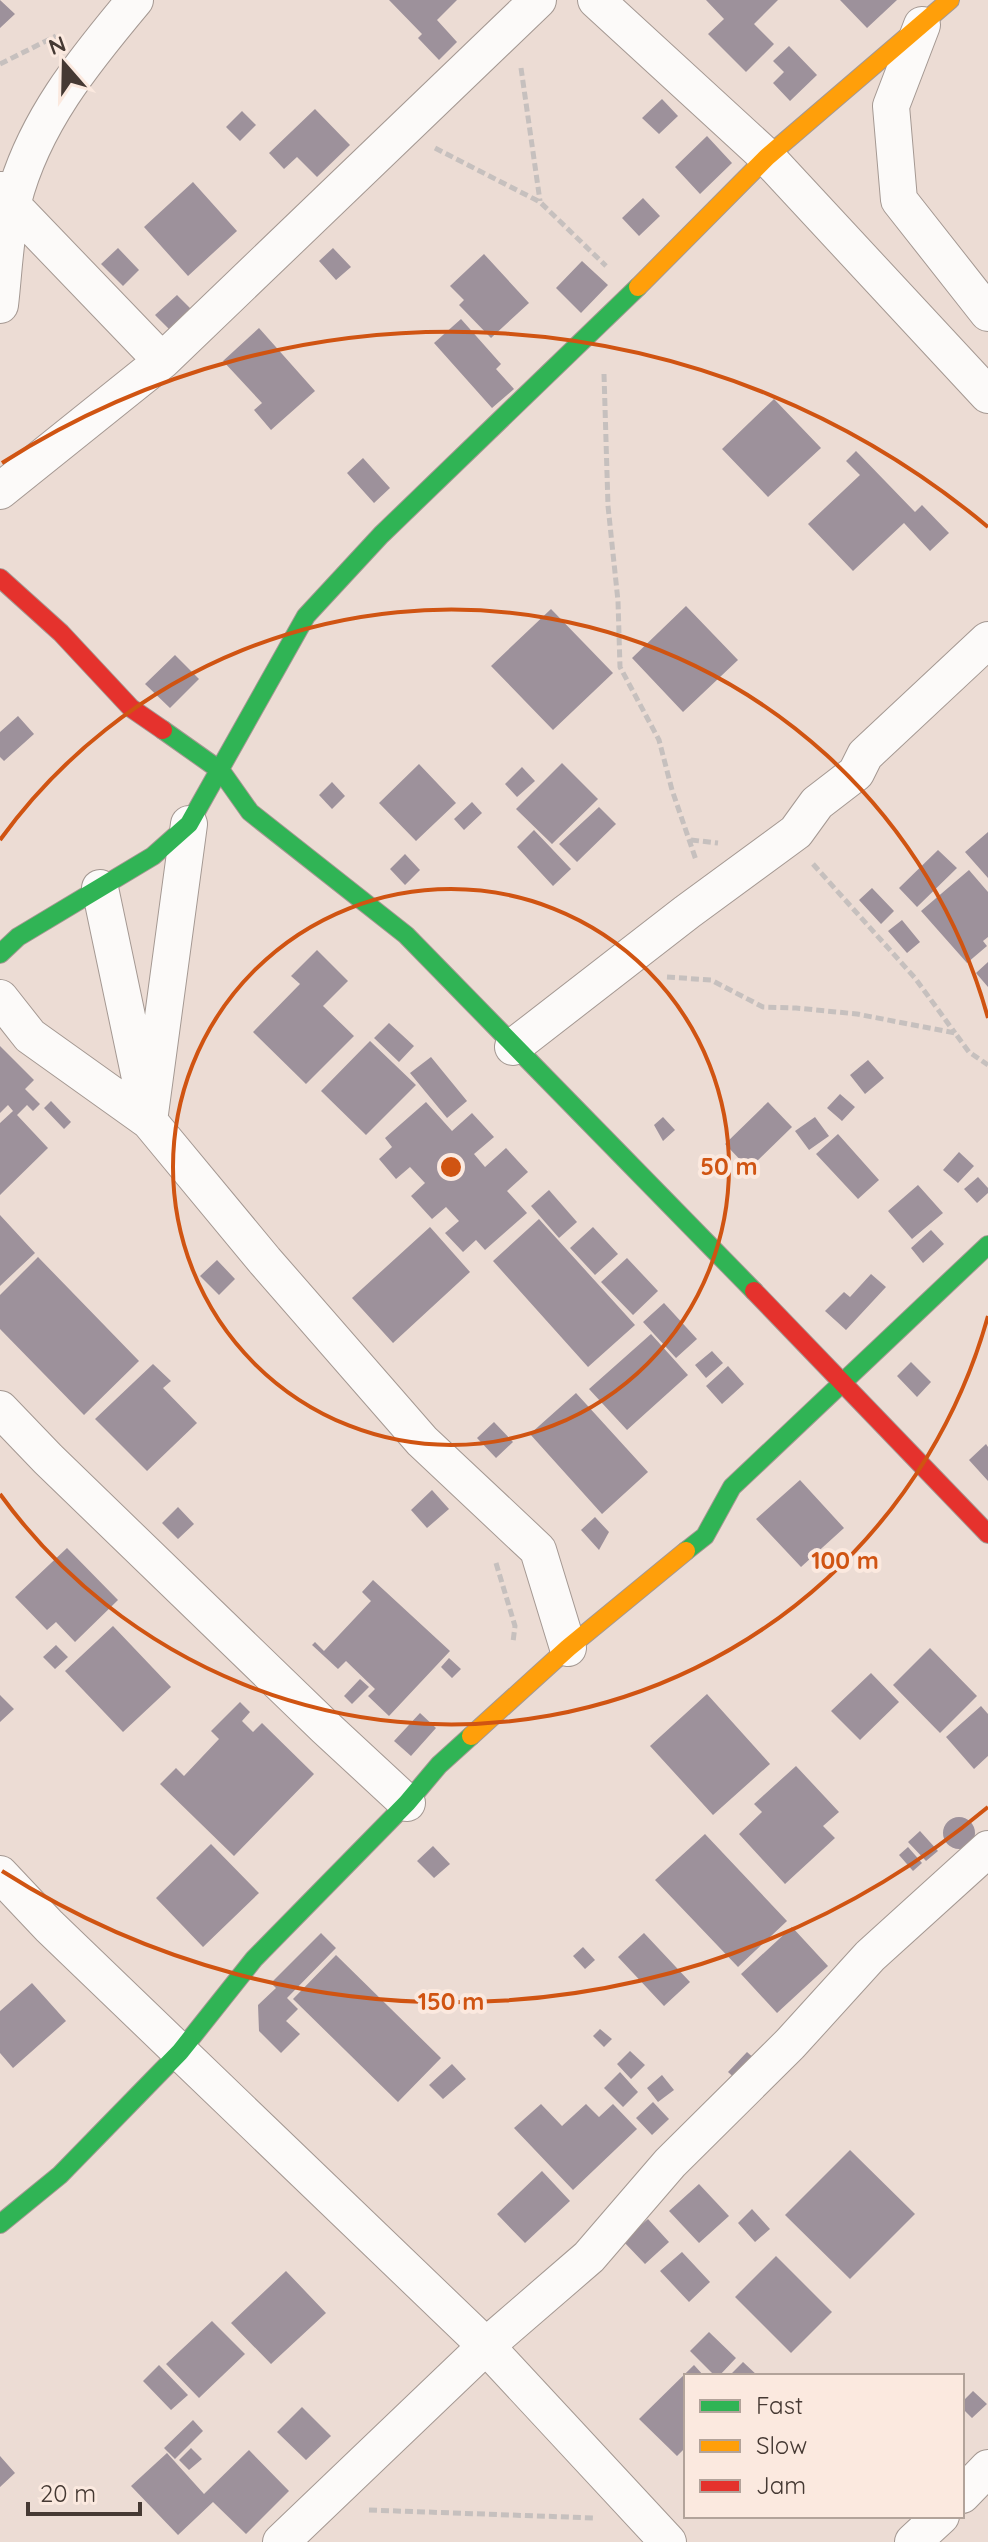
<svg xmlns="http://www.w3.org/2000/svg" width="988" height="2542" font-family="Quicksand,sans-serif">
  <rect width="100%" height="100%" fill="#ecdcd4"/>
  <path fill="#9d919b" d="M0,0L15,14L0,28Z
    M389,0H457L437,20L457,42L439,60L418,38L422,34Z
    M706,0H778L754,24L774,44L746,72L708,34L724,19Z
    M840,0H897L867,28Z
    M789,46L817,75L790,101L773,83L784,72L773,61Z
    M662,99L678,116L659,134L642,118Z
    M315,109L350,145L317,177L297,157L284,169L269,153Z
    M242,111L256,125L240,141L226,127Z
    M707,136L732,163L700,194L675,167Z
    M193,182L237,231L188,276L144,227Z
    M643,198L660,216L639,236L622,218Z
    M118,248L139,270L123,286L101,264Z
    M333,248L351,267L336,280L319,261Z
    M484,254L529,303L491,338L459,305L464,300L450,286Z
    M582,261L608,285L581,313L556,288Z
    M177,295L191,309L170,330L155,315Z
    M461,319L501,364L496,369L514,389L492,408L434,343Z
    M259,328L315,391L271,430L254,410L262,403L223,361Z
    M774,399L821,448L768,497L722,449Z
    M856,451L915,512L922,505L949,533L930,551L904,523L853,571L808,524L860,475L846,461Z
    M363,458L390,488L374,503L347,473Z
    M686,606L738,660L683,712L632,658Z
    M551,609L613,673L553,730L491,666Z
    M175,655L199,679L170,708L145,684Z
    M18,716L34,734L4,761L0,757V732Z
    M562,763L598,799L552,844L516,809Z
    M419,764L456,803L416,841L379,803Z
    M522,767L535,781L517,797L505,784Z
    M332,782L345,796L332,809L319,795Z
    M472,802L482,813L464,830L454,819Z
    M599,807L616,824L577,862L559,844Z
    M534,830L571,869L553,886L517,847Z
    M988,832V878L965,852Z
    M938,850L957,868L917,907L899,888Z
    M405,854L420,870L405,885L390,869Z
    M969,870L988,892V937L983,941L987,946L967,963L921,911Z
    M872,888L894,911L881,924L859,900Z
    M902,920L920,942L907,953L888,931Z
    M317,950L348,981L323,1006L354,1036L306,1084L253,1032L300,984L291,976Z
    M988,962V987L976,973Z
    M389,1023L414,1046L399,1062L374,1038Z
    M370,1041L416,1085L366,1135L321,1091Z
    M0,1046L34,1080L25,1089L40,1104L33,1111L27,1105L17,1115L48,1148L0,1195V1123L13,1111L8,1105L0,1113Z
    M431,1057L467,1101L447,1118L410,1073Z
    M868,1060L884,1078L865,1094L850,1075Z
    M840,1094L855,1107L842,1121L827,1108Z
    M51,1101L71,1122L64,1129L44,1108Z
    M426,1102L452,1131L472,1113L494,1137L474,1154L485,1167L506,1148L528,1172L507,1191L527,1213L485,1250L476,1240L463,1252L445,1233L459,1221L446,1207L432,1219L411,1196L425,1183L410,1167L396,1179L379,1159L392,1147L385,1138Z
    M768,1102L792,1127L749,1169L725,1144Z
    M663,1117L675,1130L663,1141L654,1125Z
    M815,1117L829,1136L809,1150L795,1131Z
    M838,1134L879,1180L858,1199L816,1154Z
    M959,1152L974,1166L958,1183L943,1170Z
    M978,1177L988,1188V1193L977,1203L964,1189Z
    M918,1185L943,1213L912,1239L888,1211Z
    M549,1190L577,1222L559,1238L531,1206Z
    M0,1215L35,1253L0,1286Z
    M539,1219L635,1325L588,1367L493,1261Z
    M430,1227L470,1272L393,1343L352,1298Z
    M593,1227L618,1254L595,1275L570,1248Z
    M931,1230L944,1244L923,1263L911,1248Z
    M38,1257L139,1361L84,1415L0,1329V1295Z
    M627,1258L658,1291L633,1315L601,1282Z
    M217,1260L235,1279L219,1295L200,1276Z
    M871,1274L886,1287L846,1330L825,1311L844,1292L850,1297Z
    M664,1303L697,1339L676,1358L643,1322Z
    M651,1334L688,1375L627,1430L589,1389Z
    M712,1351L723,1363L706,1378L695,1365Z
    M911,1362L931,1382L917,1397L897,1376Z
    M153,1364L171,1381L163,1388L197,1423L147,1471L95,1419Z
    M728,1366L744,1384L722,1404L706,1386Z
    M576,1393L648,1472L602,1514L530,1434Z
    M494,1422L513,1442L496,1458L477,1438Z
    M986,1444L988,1447V1481L969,1460Z
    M800,1480L844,1528L801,1567L756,1519Z
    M432,1490L449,1509L427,1528L411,1510Z
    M178,1507L194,1524L178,1539L162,1523Z
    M595,1517L609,1532L599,1550L581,1530Z
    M67,1548L118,1600L75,1642L56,1622L47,1630L15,1597Z
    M373,1580L450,1651L389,1716L368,1696L375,1689L346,1661L338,1669L312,1645L315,1642L324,1651L371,1601L362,1592Z
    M113,1626L171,1687L123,1732L65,1671Z
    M56,1645L68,1657L55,1669L43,1657Z
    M930,1648L977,1696L940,1733L893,1685Z
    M449,1658L461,1669L452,1678L441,1667Z
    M871,1673L899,1702L860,1740L831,1711Z
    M360,1679L369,1687L352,1704L344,1696Z
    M707,1694L770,1764L713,1815L650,1746Z
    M0,1695L14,1709L0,1722Z
    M240,1702L250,1712L242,1721L253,1732L262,1723L314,1774L234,1856L160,1784L176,1768L184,1776L219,1739L211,1731Z
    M981,1706L988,1714V1756L974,1769L946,1737Z
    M420,1713L436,1728L411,1756L394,1741Z
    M796,1766L839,1812L823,1826L835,1838L785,1884L739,1834L762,1812L754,1804Z
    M943 1833a16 16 0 1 1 32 0a16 16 0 1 1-32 0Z
    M920,1831L938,1851L926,1861L908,1842Z
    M705,1834L787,1921L738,1967L655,1880Z
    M211,1844L259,1893L203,1947L156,1898Z
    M433,1846L450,1864L434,1878L417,1861Z
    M908,1847L922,1863L913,1871L899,1855Z
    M792,1927L828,1966L777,2013L741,1974Z
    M321,1933L336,1948L287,1998L298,2009L286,2021L300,2034L281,2053L259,2031L258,2005L276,1988L271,1983Z
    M644,1933L690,1982L664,2006L618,1957Z
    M583,1947L595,1960L585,1969L573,1956Z
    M336,1955L441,2058L398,2102L293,1999Z
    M32,1983L66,2021L13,2068L0,2053V2011Z
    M600,2029L612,2039L604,2047L593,2036Z
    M630,2051L645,2065L631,2079L617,2064Z
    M747,2052L756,2060L737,2080L728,2072Z
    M452,2064L466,2079L443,2099L429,2085Z
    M620,2072L638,2092L623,2107L604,2088Z
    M662,2075L674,2090L658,2102L647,2088Z
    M653,2102L669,2119L652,2135L636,2118Z
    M541,2104L562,2126L586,2104L599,2117L613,2104L637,2129L573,2190L514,2128Z
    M850,2150L915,2214L850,2279L785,2215Z
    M542,2171L570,2201L525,2243L497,2214Z
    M699,2184L729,2216L699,2243L669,2211Z
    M752,2209L770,2229L755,2242L738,2223Z
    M648,2219L669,2242L645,2264L623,2241Z
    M682,2252L710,2282L689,2302L660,2271Z
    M776,2256L832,2312L791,2353L735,2297Z
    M286,2271L326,2313L271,2364L231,2323Z
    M212,2321L245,2354L199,2398L166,2364Z
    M709,2332L736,2358L719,2376H715L690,2351Z
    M743,2362L758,2376H729Z
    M159,2365L188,2395L171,2410L143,2381Z
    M694,2365L704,2376H686V2447L677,2456L639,2419Z
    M973,2391L987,2404L972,2418L962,2408V2402Z
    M302,2407L331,2436L306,2460L277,2432Z
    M193,2420L203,2431L175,2459L164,2448Z
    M191,2448L202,2459L189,2470L179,2460Z
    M249,2450L289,2491L246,2534L213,2502L178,2535L131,2486L167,2453L204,2494Z
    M0,2456L15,2473L0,2487Z"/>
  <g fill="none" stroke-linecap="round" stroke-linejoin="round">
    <defs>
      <path id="street" d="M596,0L767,157L988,395
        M922,25L891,106L899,200L988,313
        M2,190L12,205L162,361
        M0,305C4,271 5,235 13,202C33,123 84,61 135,0
        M0,491L162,361L538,0
        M100,888L149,1121L265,1261L422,1441L538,1550L568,1648
        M0,998L30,1036L149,1121L189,824
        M513,1047L687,912L796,832L817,803L856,773L865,755L988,640
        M0,1409L48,1459L326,1728L407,1803
        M0,1874L49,1926L180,2052L486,2346L668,2542
        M962,2495L988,2468
        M281,2542L486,2346L589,2257L670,2163L790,2044L870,1956L988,1849
        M913,2542L941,2516"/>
      <path id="fast" d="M163,730L221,771L250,812L406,935L754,1291
        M0,954L18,937L153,856L189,824L306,616L381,535L638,287
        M686,1551L705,1536L732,1487L988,1245
        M0,2224L60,2175L180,2052L254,1959L407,1803L439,1765L471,1736"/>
      <path id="slow" d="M638,287L767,157L950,0
        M471,1736L568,1648L686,1551"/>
      <path id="jam" d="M0,578L61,633L131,708L163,730
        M754,1291L988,1534"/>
    </defs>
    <use href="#street" stroke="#a49892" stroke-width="38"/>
    <use href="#fast" stroke="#a49892" stroke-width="20"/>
    <use href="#slow" stroke="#a49892" stroke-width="20"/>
    <use href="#jam" stroke="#a49892" stroke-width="20"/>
    <path stroke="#c6c0be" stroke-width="5" stroke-dasharray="8 4" stroke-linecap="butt" d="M0,64L56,36
      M521,68L540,201
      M435,148L540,202L606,266
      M604,374L608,506L618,601L620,667L659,740L672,790L696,860
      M691,840L718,843
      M813,864L915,978L955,1033
      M667,977L711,980L763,1007L796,1008L857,1014L955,1033L969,1052L988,1065
      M496,1563L515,1626L513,1642
      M369,2510L595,2518"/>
    <use href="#street" stroke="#fcfaf9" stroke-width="36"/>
    <use href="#fast" stroke="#30b455" stroke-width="18"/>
    <use href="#slow" stroke="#ff9f0a" stroke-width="18"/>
    <use href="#jam" stroke="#e5322d" stroke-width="18"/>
  </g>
  <g fill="none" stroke="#d05412" stroke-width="4">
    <circle cx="451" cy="1167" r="278"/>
    <path d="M988 1316A557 557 0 0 1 0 1494M0 840A557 557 0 0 1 988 1018"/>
    <path d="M988 1807A835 835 0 0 1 2 1871M2 463A835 835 0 0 1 988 527"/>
  </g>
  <circle cx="451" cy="1167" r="12" fill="#d05412" stroke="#fbe9df" stroke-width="4"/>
  <g font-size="24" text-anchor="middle" font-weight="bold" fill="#d05412" stroke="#fbe9df" stroke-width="8" stroke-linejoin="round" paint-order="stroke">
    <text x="729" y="1175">50 m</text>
    <text x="845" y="1569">100 m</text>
    <text x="451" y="2010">150 m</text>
  </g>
  <rect x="684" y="2374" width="280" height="144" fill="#fbe9df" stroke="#b2a39a" stroke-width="2"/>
  <rect x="700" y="2400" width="40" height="12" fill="#30b455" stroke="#b2a39a" stroke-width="2"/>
  <text x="756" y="2414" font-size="24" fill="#453933">Fast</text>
  <rect x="700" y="2440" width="40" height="12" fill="#ff9f0a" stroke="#b2a39a" stroke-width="2"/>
  <text x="756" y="2454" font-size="24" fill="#453933">Slow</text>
  <rect x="700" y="2480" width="40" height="12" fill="#e5322d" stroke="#b2a39a" stroke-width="2"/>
  <text x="756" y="2494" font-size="24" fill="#453933">Jam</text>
  <g transform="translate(64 64) rotate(340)" stroke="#fbe9df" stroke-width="6" paint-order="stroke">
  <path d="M0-6L14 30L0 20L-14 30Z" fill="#453933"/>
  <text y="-12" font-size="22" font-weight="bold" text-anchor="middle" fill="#453933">N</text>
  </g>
  <path d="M28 2502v12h112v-12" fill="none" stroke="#453933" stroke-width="4"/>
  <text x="40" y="2502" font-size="24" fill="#453933" stroke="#fbe9df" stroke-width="6" paint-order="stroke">20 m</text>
</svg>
